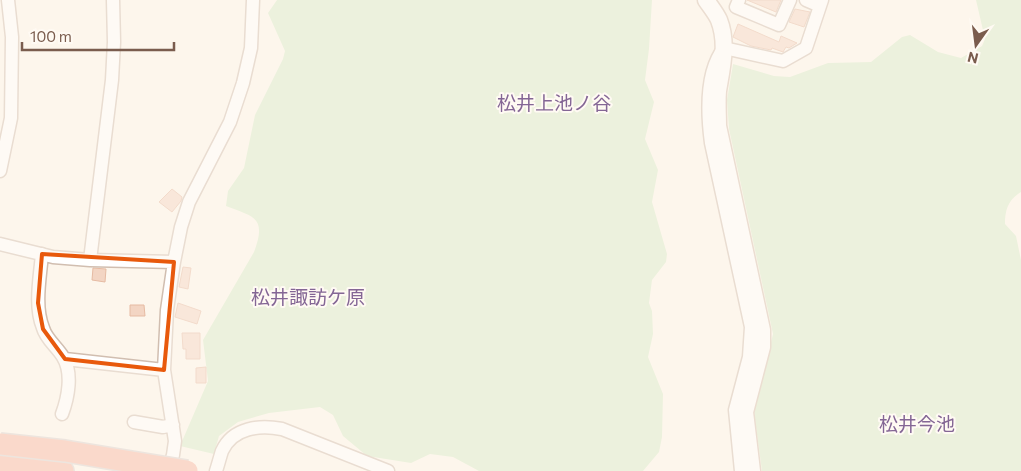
<svg xmlns="http://www.w3.org/2000/svg" width="1021" height="471" font-family="Commissioner,'Noto Sans JP',sans-serif">
  <rect width="100%" height="100%" fill="#fdf6ec"/>
  <path fill="#d8ecc9" d="M277,0H652L649,49L645,80L654,102L645,139L658,170L652,202L667,254L666,262L652,280L649,303L652,311L653,334L648,357L663,394L662,437L659,452L643,471H479L453,457L430,454L411,463L367,456L343,436L333,415L320,407L269,413L238,422L219,436L214,454L180,446L208,381L203,340L254,252C267,217 254,217 226,206L228,191L244,168L255,115L283,59L285,51L268,13Z
    M976,0H1021V192C1008,200 1005,210 1005,224L1016,236L1021,260V471H762L754,412L773,334L729,129L727,100L733,64L774,76L790,77L828,63L871,62L902,37L910,35L938,52L961,58L982,46L985,39Z"/>
  <path fill="#f3d5c3" stroke="#e6bba3" d="M747,0H781L776,12Z
    M795,9L810,12L804,27L789,22Z
    M738,24L779,42L781,36L797,43L789,48L786,47L783,52L772,48L771,50L751,46L733,37Z
    M172,189L182,197L181,201L172,212L159,202Z
    M183,267L191,268L188,289L179,287Z
    M93,268L106,269L105,282L92,280Z
    M178,303L201,311L197,324L175,317Z
    M130,305H144L145,316H130Z
    M182,333H200V359H186V349H183Z
    M206,367V383H196V368Z"/>
  <g fill="none" stroke-linecap="round" stroke-linejoin="round">
    <defs>
      <path id="street" d="M739,0L736,7L779,25L790,0
        M806,0L820,6
        M0,171L11,118L12,37L8,0
        M0,244L53,257L90,260L174,262
        M42,254C40,278 34,306 43,328C46,339 57,347 63,357C73,373 68,398 62,414
        M90,260L112,80L114,42L113,0
        M65,359L164,370
        M134,422L163,427L173,425
        M168,471L173,455L175,441L164,370L167,310L174,262L181,227L189,202L230,122L243,83L251,48L253,0
        M216,471C218,465 220,457 222,451C233,427 260,425 282,429L388,471
        M741,471L735,410L749,357L751,327L711,143C707,113 705,72 724,48L783,61L806,48L822,0"/>
      <path id="secondary" d="M706,0C710,6 716,13 719,20C728,43 722,67 718,91C717,102 718,115 718,126L762,330V347L745,412L752,471"/>
      <path id="highway" d="M0,463L63,471"/>
    </defs>
    <use href="#street" stroke="#d1beb0" stroke-width="15"/>
    <use href="#secondary" stroke="#d6c0b0" stroke-width="19"/>
    <use href="#highway" stroke="#dad1cd" stroke-width="24"/>
    <use href="#street" stroke="#fff" stroke-width="12"/>
    <use href="#secondary" stroke="#fff" stroke-width="16"/>
    <use href="#highway" stroke="#f7b7a3" stroke-width="21"/>
    <defs>
      <path id="highway-bridge" d="M0,444L65,451L187,471"/>
    </defs>
    <use href="#highway-bridge" stroke="#dad1cd" stroke-width="24" stroke-linecap="butt"/>
    <use href="#highway-bridge" stroke="#f7b7a3" stroke-width="21"/>
  </g>
  <path d="M0 0H1021V471H0ZM42,254L174,262L164,370L65,359L43,329L38,303Z" fill="#fdf6ec" fill-opacity=".55" fill-rule="evenodd"/>
  <path fill="none" stroke="#e8590c" stroke-width="4" stroke-linejoin="round" d="M42,254L174,262L164,370L65,359L43,329L38,303Z"/>
  <g text-anchor="middle" stroke-width="4" stroke-linejoin="round" paint-order="stroke">
    <g font-size="19" fill="#846695" stroke="#fffaf3">
      <text x="554" y="110">松井上池ノ谷</text>
      <text x="308" y="304">松井諏訪ケ原</text>
      <text x="917" y="431">松井今池</text>
    </g>
  </g>
  <g transform="translate(976 45) rotate(194)" stroke="#fffaf3" stroke-width="4" paint-order="stroke">
  <path d="M0-4L9 19L0 12L-9 19Z" fill="#7a5c4d"/>
  <text y="-8" font-size="14" font-weight="bold" text-anchor="middle" fill="#7a5c4d">N</text>
  </g>
  <path d="M22 42v8h152v-8" fill="none" stroke="#7a5c4d" stroke-width="2.5"/>
  <text x="30" y="42" font-size="15" fill="#7a5c4d" stroke="#fffaf3" stroke-width="4" paint-order="stroke">100 m</text>
</svg>
